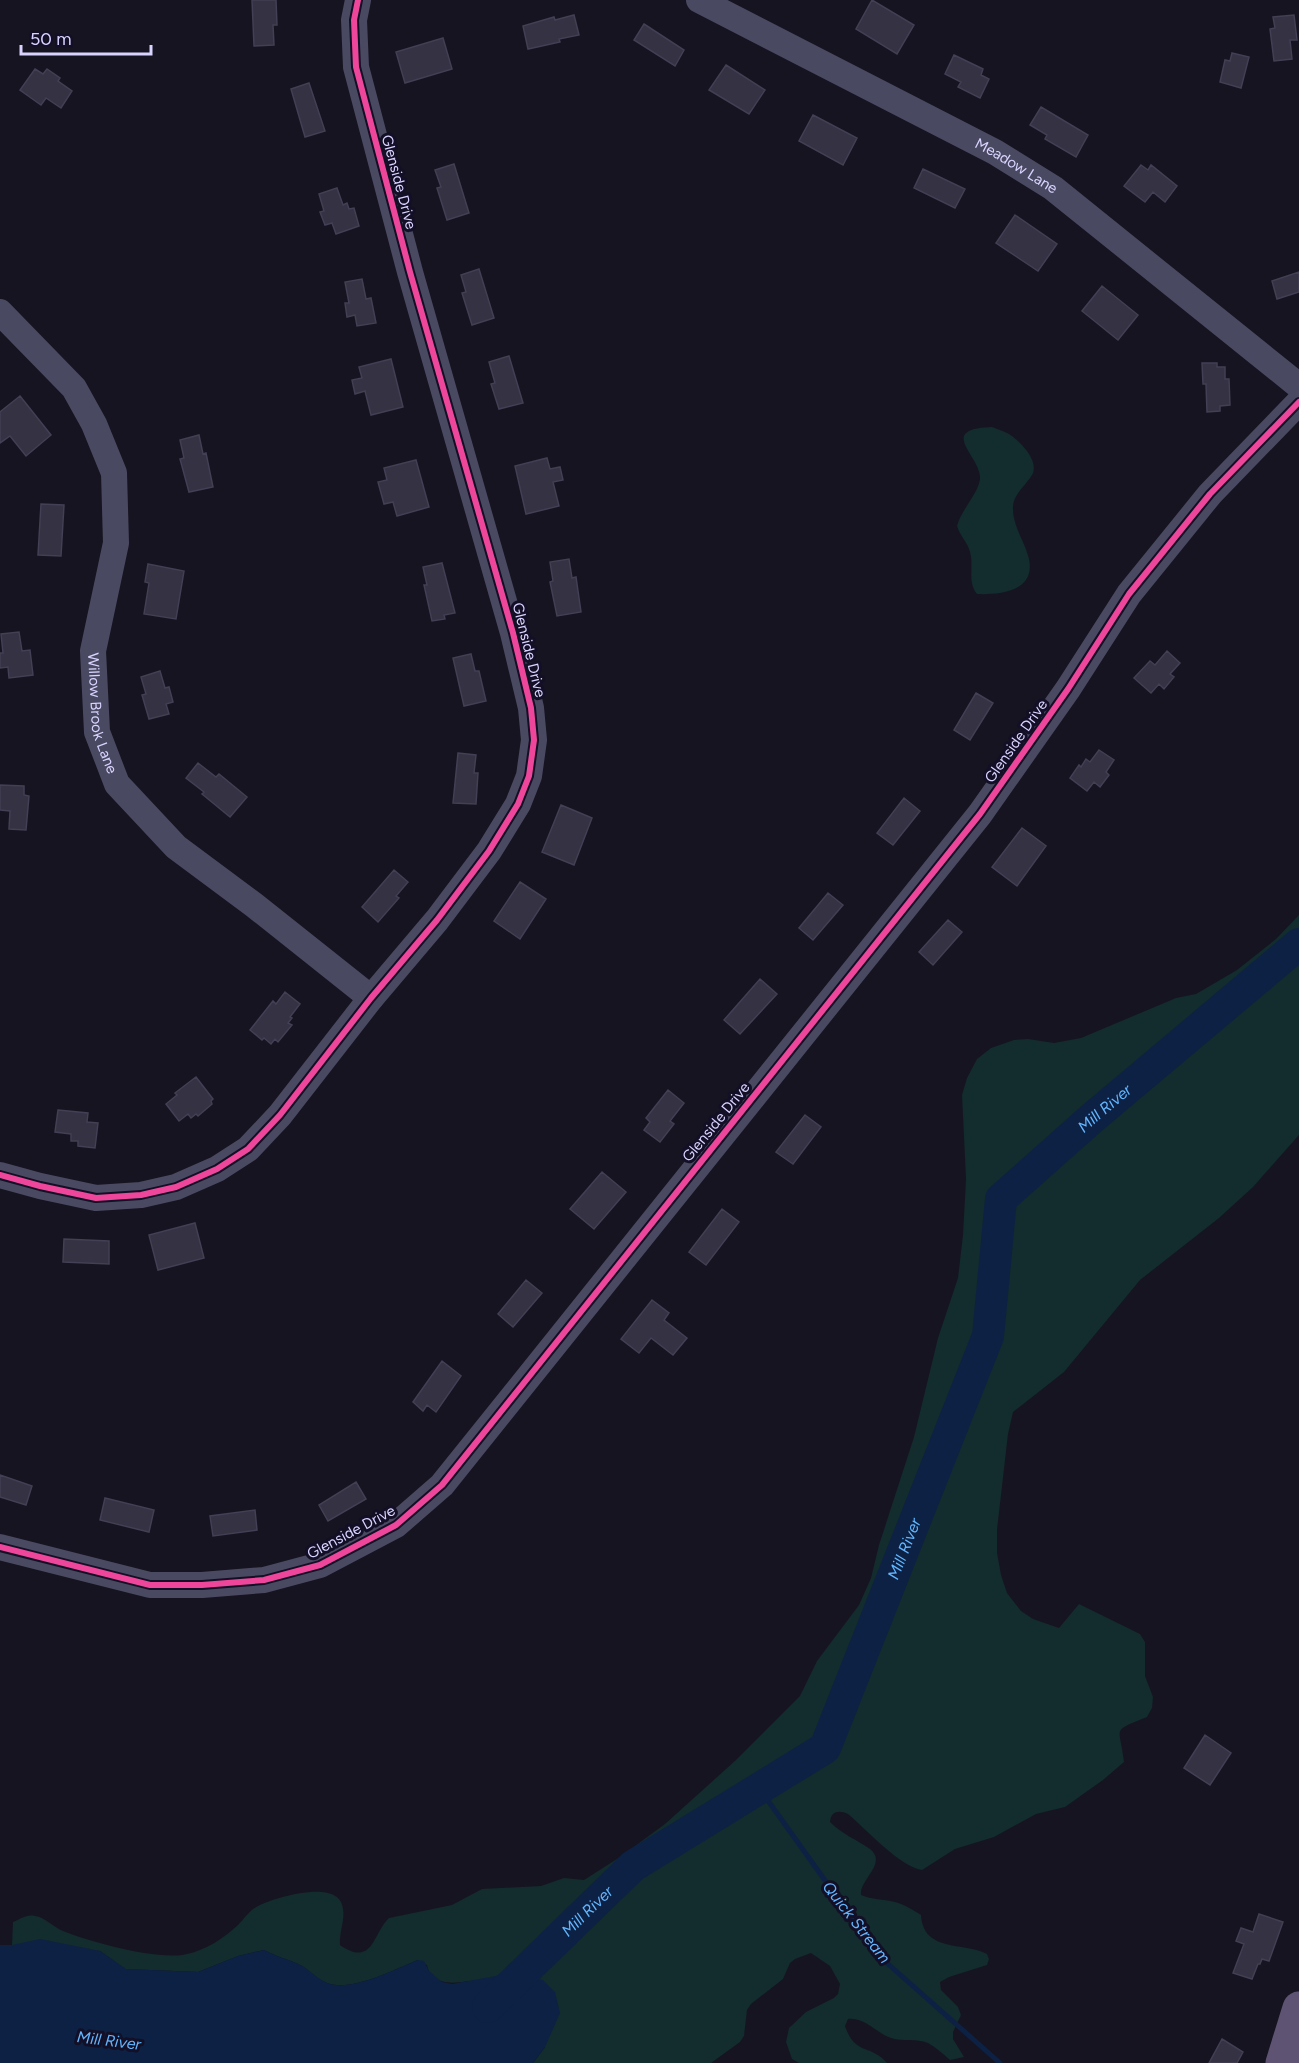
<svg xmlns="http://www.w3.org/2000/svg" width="1299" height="2063" font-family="Figtree,sans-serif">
  <rect width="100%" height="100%" fill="#161421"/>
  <path fill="#132c2d" d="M992,427C997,429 1004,431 1009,434C1020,441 1040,461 1032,475C1026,485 1014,494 1013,506C1012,526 1025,541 1029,559C1036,591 1000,595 977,594C967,582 974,566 970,552C968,543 960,536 957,526C961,510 978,494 980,479C982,457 935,429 992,427Z
    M1299,915V1135L1253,1187L1219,1218L1140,1280L1064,1372L1013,1412L1008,1434L997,1530V1553L1001,1575L1007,1593L1021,1611L1033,1619L1059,1628L1079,1604L1140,1634L1145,1642V1676L1153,1697L1152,1708L1147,1717C1110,1732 1120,1726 1124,1762L1103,1780L1065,1807L1036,1814L994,1837L955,1849L922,1870C900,1867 866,1829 848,1814C839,1810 831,1811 830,1822C843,1835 856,1839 870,1849C888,1863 859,1880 861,1895C872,1900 883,1899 895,1902C904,1904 913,1910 921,1915C923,1953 966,1942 987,1954L989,1959L987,1965L949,1977L940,1982L941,1990L958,2007L961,2015L953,2032V2039L964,2057L950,2060C943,2054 937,2048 928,2043C916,2038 903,2042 891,2038C876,2033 865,2017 848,2019L845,2026C855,2056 871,2044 887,2063H799L792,2059L786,2042L789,2028L806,2012L834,1998L838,1994L840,1984L830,1966L811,1953L795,1959L790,1963L783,1979L751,2004L747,2010L744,2036L740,2042L711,2063H533L545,2047L468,1981C452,1984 431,1985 427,1965L418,1960C395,1969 349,1994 325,1982C315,1978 308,1968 298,1964C287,1959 275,1956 264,1950L238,1956L198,1972L125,1969L100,1951L12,1945L13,1922C21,1919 26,1914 35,1916C45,1917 53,1927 63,1931C90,1942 159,1961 187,1954C206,1950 224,1938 238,1925C244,1919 250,1910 258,1906C274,1898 340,1877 343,1909C345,1920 339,1933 340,1945C373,1968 373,1933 389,1918L452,1905L482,1889L541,1886L564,1878L584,1880L620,1857L665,1824L736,1760L800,1696L817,1661L859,1605L871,1578L879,1545L914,1437L938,1338L958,1278L963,1235L966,1179L962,1095L967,1078L977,1059L991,1048L1014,1040L1028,1039L1054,1043L1081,1038L1176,998L1196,994L1237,970L1276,939Z"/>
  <path fill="#0d2144" d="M40,1939L100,1951L126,1969L198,1972L238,1956L264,1950C275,1956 287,1959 298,1964C308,1968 315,1977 325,1982C349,1994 395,1969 418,1960L424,1961L429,1971L442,1982L452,1984L501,1975L543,1980L555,1992L560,2013L545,2047L533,2063H0V1945H12Z"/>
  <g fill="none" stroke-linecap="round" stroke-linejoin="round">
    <path stroke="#0d2144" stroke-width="5" d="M759,1788L879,1956L1000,2063"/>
    <path stroke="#0d2144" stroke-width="32" id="s1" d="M488,2007L633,1866L825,1748L988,1336L1001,1199L1091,1119L1299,944"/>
  </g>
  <path fill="#343243" stroke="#433f54" stroke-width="1.5" d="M252,0H276L277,25H273L274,45L254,46Z
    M872,0L914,25L897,54L856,29Z
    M574,15L579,35L559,39L560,42L528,49L523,26L554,17L555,20Z
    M1294,15L1297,40H1290L1292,59L1274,61L1270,29L1275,28L1273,17Z
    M644,24L684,50L675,66L634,40Z
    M443,38L452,69L405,83L396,52Z
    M1232,53L1249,57L1241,88L1220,82L1225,60L1230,61Z
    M954,55L983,69L981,75L989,79L980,98L958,87L961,82L945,74Z
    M726,65L765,90L749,114L709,90Z
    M35,69L43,74L47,69L60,78L58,81L72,91L61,108L46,98L41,105L20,90Z
    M309,83L325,131L305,137L291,89Z
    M1041,107L1088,135L1076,157L1045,139L1047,135L1030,125Z
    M813,115L857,138L843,165L799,141Z
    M454,164L469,213L447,220L437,188L441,187L435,170Z
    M1141,165L1148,170L1151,165L1177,186L1165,202L1153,192L1145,202L1124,186Z
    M923,169L965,189L955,208L914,188Z
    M337,188L343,205L347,203L349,209L354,208L359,226L336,234L332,223L325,225L320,212L324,211L319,194Z
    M1015,215L1057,244L1038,271L996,243Z
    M479,269L494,318L472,325L462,293L466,292L461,275Z
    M1299,272V292L1277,299L1272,281Z
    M362,279L366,299L371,298L376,323L357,326L355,315L347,317L345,303H349L345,282Z
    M1102,286L1138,315L1118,340L1082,311Z
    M509,356L523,403L499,409L491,384L495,383L489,362Z
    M391,359L403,407L371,415L365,391L355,394L352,380L362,378L359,367Z
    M1202,363H1217V367H1225V379H1229L1230,405L1220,406V411L1207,412L1206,384H1203Z
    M20,396L51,435L26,456L10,436L0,443V412Z
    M199,435L203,454L206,453L213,487L189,492L180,459L184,458L180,440Z
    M547,458L550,469L560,467L563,480L553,482L559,506L526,514L515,466Z
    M416,460L429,507L397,516L393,502L384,504L378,482L387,480L384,468Z
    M41,504L64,505L61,556L38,555Z
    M569,559L572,578L576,577L581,612L557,616L550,582L553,581L550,562Z
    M442,563L455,613L444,615L445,619L432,621L424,585H427L423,567Z
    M148,564L184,571L176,619L144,614L149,583L145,582Z
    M19,632L22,651L30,650L33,675L9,678L8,667L0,668V653H3L1,634Z
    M1167,651L1180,663L1170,674L1174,677L1164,689L1159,684L1151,693L1134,678L1150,661L1155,665Z
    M471,654L475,671H479L486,701L464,706L453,658Z
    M160,671L165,688L169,687L173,702L166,704L169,714L149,719L142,695L146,694L141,677Z
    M976,693L993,703L970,740L954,730Z
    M1099,750L1114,760L1106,772L1109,775L1100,787L1094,782L1087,791L1070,778L1079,765L1081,767L1086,759L1090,762Z
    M458,753L476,755L474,773H478L476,804L453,803Z
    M198,763L216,777L219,774L247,797L230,817L202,794L204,792L186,778Z
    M0,785L24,786V795L29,796L26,830L9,829L10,811L0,810Z
    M904,798L920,811L893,845L877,833Z
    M561,805L592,818L574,865L542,852Z
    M1022,828L1046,846L1017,886L992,867Z
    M394,870L408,882L396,896L399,898L378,922L362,907Z
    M520,882L546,899L520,939L494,921Z
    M828,893L843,905L813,940L799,928Z
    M948,920L962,932L933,965L919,952Z
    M760,979L777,994L740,1034L724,1020Z
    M285,992L300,1004L290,1017L292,1018L288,1023L292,1025L278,1042L275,1039L271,1044L264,1038L262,1040L250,1030L273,1001L276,1004Z
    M196,1077L213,1099L211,1101L212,1104L198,1116L196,1114L191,1118L188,1114L179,1121L166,1104L177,1095L175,1093Z
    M668,1090L684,1103L670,1121L674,1124L660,1142L644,1130L650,1122L646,1118Z
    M58,1110L88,1113L87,1122L98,1123L95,1148L78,1146V1141H71V1134L55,1132Z
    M805,1115L821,1127L793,1164L776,1152Z
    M602,1172L626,1192L594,1229L570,1209Z
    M722,1209L739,1222L706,1265L689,1252Z
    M195,1223L204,1258L158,1270L149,1235Z
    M64,1239L109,1241V1264L63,1262Z
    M526,1280L542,1293L513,1327L498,1314Z
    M652,1300L669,1313L664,1320L687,1338L673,1355L651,1338L639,1353L621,1339Z
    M442,1361L461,1376L436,1412L427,1405L423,1411L413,1402Z
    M0,1475L32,1486L26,1505L0,1497Z
    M356,1482L366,1499L328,1521L319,1505Z
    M105,1498L154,1510L149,1532L100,1520Z
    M255,1510L257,1530L213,1536L210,1516Z
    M1205,1735L1231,1753L1210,1785L1184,1768Z
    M1259,1914L1283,1922L1269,1961L1262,1959L1260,1964H1258L1252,1979L1233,1973L1244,1944L1236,1941L1241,1928L1253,1932Z
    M1222,2039L1243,2052L1237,2063H1209Z"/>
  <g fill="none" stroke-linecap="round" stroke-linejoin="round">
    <g stroke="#4a4962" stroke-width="26">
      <path id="s2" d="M699,0L995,152L1053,188L1299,386"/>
      <path id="s3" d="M0,312L74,388L94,424L114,473L116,543L93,651L97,732L117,784L176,847L254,905L371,998"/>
      <path d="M0,1175L40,1186L96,1198L141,1195L176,1187L217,1169L248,1149L280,1115L371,998L437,920L489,851L518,804L529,776L534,740L531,708L513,633L410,272L356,67L354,20L358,0"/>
      <path d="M0,1547L150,1585H202L264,1580L320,1565L396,1525L442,1485L980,814L1068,689L1129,594L1210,494L1299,402"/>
    </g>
    <path stroke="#5e5373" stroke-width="33" d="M1282,2063L1299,2008"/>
    <defs>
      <path id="cycleway" d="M0,1175L40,1186L96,1198L141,1195L176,1187L217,1169L248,1149L280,1115L371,998L437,920L489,851L518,804L529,776L534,740L531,708L513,633L410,272L356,67L354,20L358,0
        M0,1547L150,1585H202L264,1580L320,1565L396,1525L442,1485L980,814L1068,689L1129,594L1210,494L1299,402"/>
    </defs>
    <use href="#cycleway" stroke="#130f26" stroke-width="10"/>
    <use href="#cycleway" stroke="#ed469a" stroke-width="6"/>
  </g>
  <g text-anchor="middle" stroke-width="6" stroke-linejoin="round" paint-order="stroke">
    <g font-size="15" fill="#d9d4ff" stroke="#130f26">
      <text dy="5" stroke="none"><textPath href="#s2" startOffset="358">Meadow Lane</textPath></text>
      <text transform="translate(399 182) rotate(75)" y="5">Glenside Drive</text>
      <text transform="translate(529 650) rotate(76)" y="5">Glenside Drive</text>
      <text dy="5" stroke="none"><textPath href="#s3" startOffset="444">Willow Brook Lane</textPath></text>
      <text transform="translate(1016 741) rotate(-55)" y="5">Glenside Drive</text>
      <text transform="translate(716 1122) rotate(-51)" y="5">Glenside Drive</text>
      <text transform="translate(351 1532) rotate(-28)" y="5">Glenside Drive</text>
    </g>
    <g font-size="16" font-style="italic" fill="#62b6ff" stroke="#130f26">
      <text dy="6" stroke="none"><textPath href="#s1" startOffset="1146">Mill River</textPath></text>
      <text dy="6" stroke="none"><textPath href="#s1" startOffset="642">Mill River</textPath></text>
      <text dy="6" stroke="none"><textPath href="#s1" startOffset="138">Mill River</textPath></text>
      <text transform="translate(857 1922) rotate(52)" y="6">Quick Stream</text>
      <text transform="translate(109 2040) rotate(7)" y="6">Mill River</text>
    </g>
  </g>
  <path d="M21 45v9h130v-9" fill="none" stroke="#d9d4ff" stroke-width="3"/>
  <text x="30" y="45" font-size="18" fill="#d9d4ff" stroke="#130f26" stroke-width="4.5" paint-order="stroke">50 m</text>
</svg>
